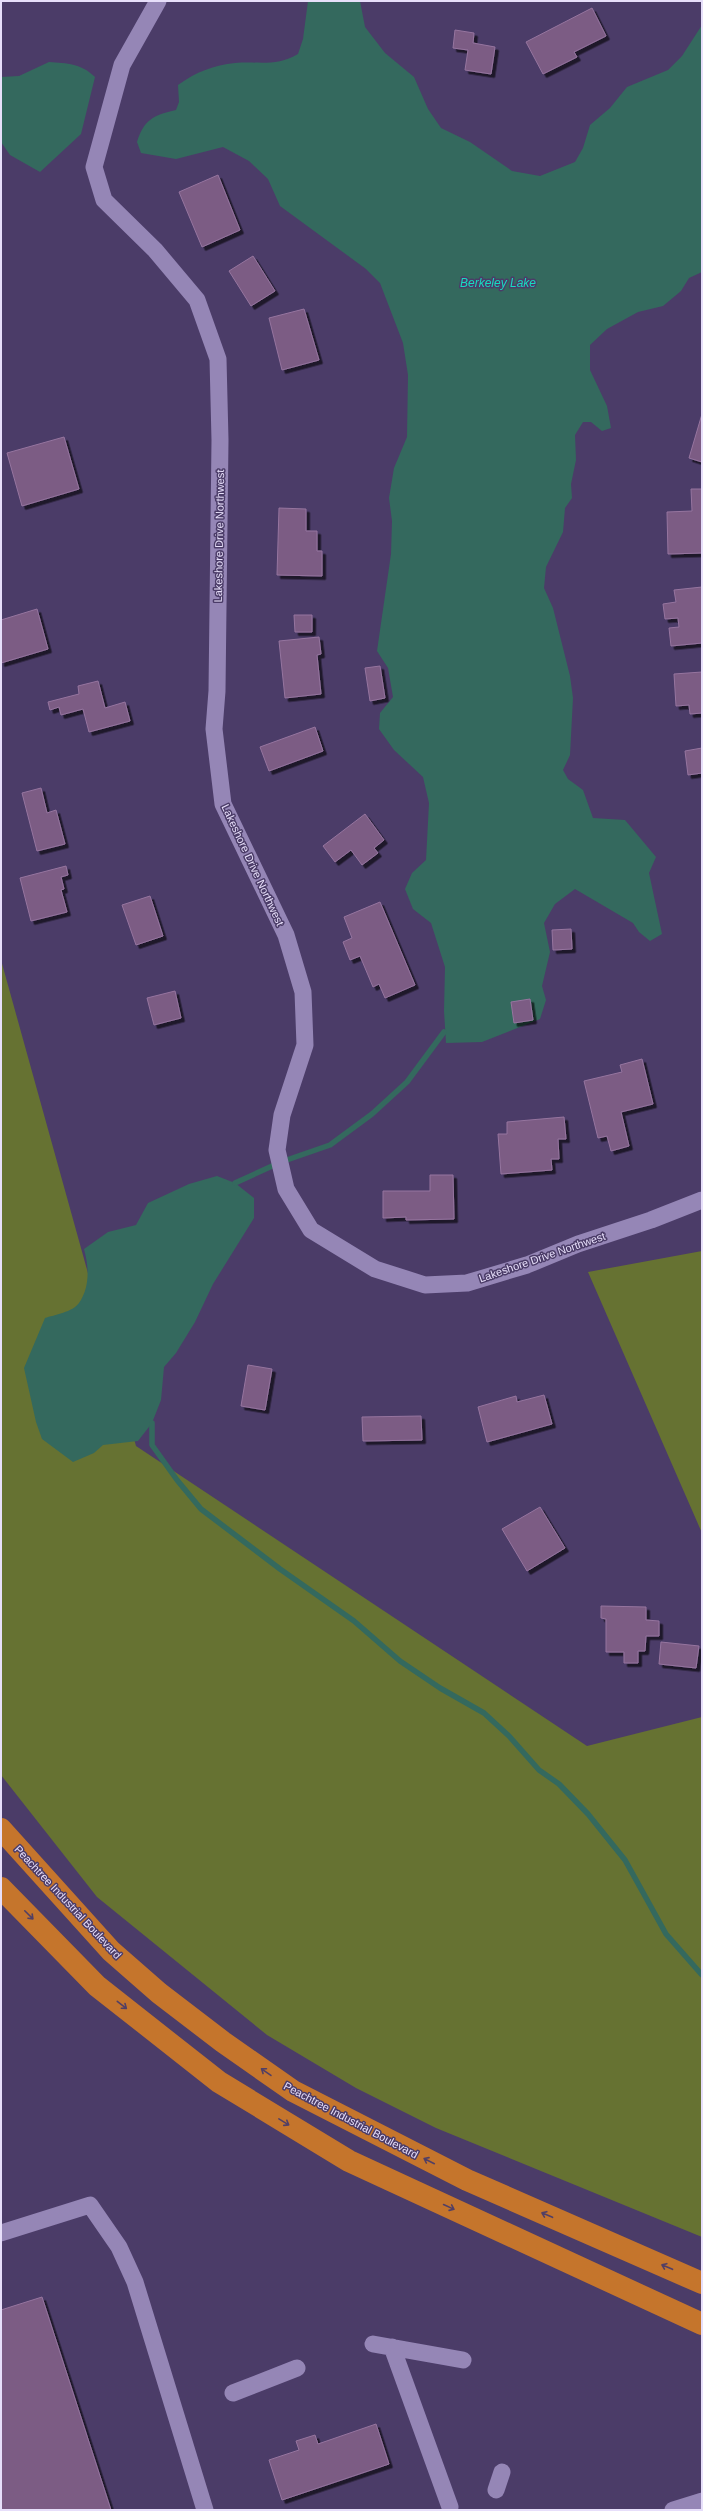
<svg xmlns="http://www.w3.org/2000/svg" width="703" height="2511" font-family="Helvetica,sans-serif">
  <defs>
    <filter id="shadow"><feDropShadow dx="3.5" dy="3.5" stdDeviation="0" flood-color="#0009"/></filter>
  </defs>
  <rect width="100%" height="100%" fill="#4b3c68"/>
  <path fill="#667232" d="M1,960L136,1446L587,1746L702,1717V2237L436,2128L356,2088L267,2035L97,1897L1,1775Z
    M702,1251V1533L588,1272Z"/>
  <path fill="#34695e" d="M308,1H360L365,27L385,53L414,77L428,109L441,128L470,142L512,171L540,176L575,162L583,148L590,125L610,108L627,87L668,70L682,56L702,25V272L689,278L681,291L663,306L638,312L607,329L590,345V370L607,406L611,428L602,431L591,422H583L575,435L576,460L571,484L572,498L565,508L563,532L546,567L544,588L553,608L570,676L573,698L570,755L563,770L568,779L583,790L593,818L625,820L656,857L649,873L662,934L650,941L639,932L633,923L575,889L555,904L544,923L550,952L542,986L546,1000L540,1019L482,1042L446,1043L444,1011L445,967L431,923L413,909L405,889L412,873L426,860L429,803L423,777L394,750L379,729L380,713L393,697L388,668L377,651L391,554L392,521L389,498L394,468L407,437L408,375L403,343L380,283L366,269L280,206L268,179L249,161L223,147L176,159L141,153L137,142C144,120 153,115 176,110L179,102L178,85C196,72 214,65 235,63C258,61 277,67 298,54L303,39Z
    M49,62C67,63 82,64 95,77L81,134L40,172L10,155L1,142V77L19,76Z
    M217,1176L235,1183L254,1198V1218L213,1284L195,1322L176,1353L164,1367L161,1400L152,1423L138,1441L103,1445L94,1453L73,1462L42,1439L36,1422L24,1368L45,1318C54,1315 73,1312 79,1303C90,1287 89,1267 84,1249L108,1232L136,1225L148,1203L189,1184Z"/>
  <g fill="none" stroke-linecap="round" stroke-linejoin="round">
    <path stroke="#34695e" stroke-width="5.5" d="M235,1183L281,1162L330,1145L372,1114L407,1082L444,1032
      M152,1423V1445L177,1480L201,1509L280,1569L354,1621L400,1661L440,1688L484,1713L509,1736L539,1770L559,1784L588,1814L625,1860L666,1934L702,1975"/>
  </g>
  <path fill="#7b5b84" stroke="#96759f" filter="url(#shadow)" d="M592,8L606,36L574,52L577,57L543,74L526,42Z
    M455,30L474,33L473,43L495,47L491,74L465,70L468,50L453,48Z
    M218,175L240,230L202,247L179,192Z
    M253,256L275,291L251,306L229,271Z
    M304,309L319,360L282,370L269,318Z
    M702,414V462L689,458Z
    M64,437L79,489L22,506L7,453Z
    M691,489H702V553L668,554L667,512L692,511Z
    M279,508L306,509V531H317V551H322V576L277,575Z
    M702,587V643L671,646L669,628L679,627L678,618L665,619L663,604L676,602L674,590Z
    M37,609L48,649L1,663V620Z
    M294,615H312V632H295Z
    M319,637L321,654L317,655L321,694L285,698L279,641Z
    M380,666L385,698L370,701L365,668Z
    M702,672V713L690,714L689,705L676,706L674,674Z
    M98,681L105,708L125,702L130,721L89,732L83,709L61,715L59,707L50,710L48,702L79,694L78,686Z
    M315,727L323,751L269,771L260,747Z
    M702,748V776V773L688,775L685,751Z
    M41,788L47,813L56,810L65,844L37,851L22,793Z
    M365,814L384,840L374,848L378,853L362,865L351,850L335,862L323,846Z
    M66,866L68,875L61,877L64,889L61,890L67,912L31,921L20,878Z
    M150,896L163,936L136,945L122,905Z
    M380,902L415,985L385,998L379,984L373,987L360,956L350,960L343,942L352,938L344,917Z
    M571,929L572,949L553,950L552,930Z
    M175,991L181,1018L154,1025L147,998Z
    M530,999L533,1020L514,1023L511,1002Z
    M642,1059L653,1104L621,1112L629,1146L611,1151L607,1136L598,1138L584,1081L622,1072L620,1065Z
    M564,1117L566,1139H558L559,1159H551L552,1170L501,1174L498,1134H507V1122Z
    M430,1175H453L454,1219L406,1220V1217L383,1218V1191H430Z
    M248,1365L272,1369L265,1410L241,1406Z
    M544,1395L552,1424L487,1442L478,1407L516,1396L517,1402Z
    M421,1416L422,1440L363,1441L362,1417Z
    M540,1507L565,1548L527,1571L502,1529Z
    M601,1606L646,1607V1620L659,1621V1636H646L645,1651H638V1663H624V1652H606V1619L601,1618Z
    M661,1642L699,1646L696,1668L659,1664Z
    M42,2297L111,2510H1V2310Z
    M376,2424L389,2464L282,2500L269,2460L299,2450L296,2441L315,2435L318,2444Z"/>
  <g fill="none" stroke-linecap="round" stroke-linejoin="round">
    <path stroke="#9586b6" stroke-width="17" d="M158,1L122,65L94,167L104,200L155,250L197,300L218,359L220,440L217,691L214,729L223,804L286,935L303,992L305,1045L282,1115L277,1150L286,1189L311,1230L375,1269L425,1285L467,1283L527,1265L578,1244L651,1220L702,1200
      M1,2233L90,2205L119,2247L135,2282L205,2510
      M373,2344L463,2360
      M392,2347L450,2507
      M233,2393L297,2368
      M496,2490L502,2472
      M673,2510L702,2501"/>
    <path stroke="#c5752c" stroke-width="22" d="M1,1829L111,1951L159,1993L223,2042L293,2091L467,2180L702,2283
      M1,1888L97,1986L219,2082L349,2161L702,2324"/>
  </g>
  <defs><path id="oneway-shaft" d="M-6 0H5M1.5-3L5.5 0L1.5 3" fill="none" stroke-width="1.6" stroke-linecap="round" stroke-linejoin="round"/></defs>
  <g stroke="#513f65">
    <use href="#oneway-shaft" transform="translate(29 1915) rotate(45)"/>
    <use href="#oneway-shaft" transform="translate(122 2005) rotate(38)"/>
    <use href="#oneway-shaft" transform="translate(266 2072) rotate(-145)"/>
    <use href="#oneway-shaft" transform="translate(284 2122) rotate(31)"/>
    <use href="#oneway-shaft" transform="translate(429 2161) rotate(-153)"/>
    <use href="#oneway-shaft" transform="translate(449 2207) rotate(25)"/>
    <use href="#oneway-shaft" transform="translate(547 2215) rotate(-157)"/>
    <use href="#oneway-shaft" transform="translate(667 2267) rotate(-157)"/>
  </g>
  <g text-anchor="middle" stroke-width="3" stroke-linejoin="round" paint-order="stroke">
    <g font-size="11" fill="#e7dffa" stroke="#4b3c68">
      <text transform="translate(219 536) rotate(-89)" y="4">Lakeshore Drive Northwest</text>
      <text transform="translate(253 865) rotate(65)" y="4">Lakeshore Drive Northwest</text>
      <text transform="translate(542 1257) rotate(-19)" y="4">Lakeshore Drive Northwest</text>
      <text transform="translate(68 1902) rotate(47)" y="4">Peachtree Industrial Boulevard</text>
      <text transform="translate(351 2120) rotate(28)" y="4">Peachtree Industrial Boulevard</text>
    </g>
    <g font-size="12" font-style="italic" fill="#17dcc0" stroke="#4b3c68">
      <text x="498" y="287">Berkeley Lake</text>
    </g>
  </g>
  <rect width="703" height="2511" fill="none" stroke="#e7dffa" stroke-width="4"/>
</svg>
